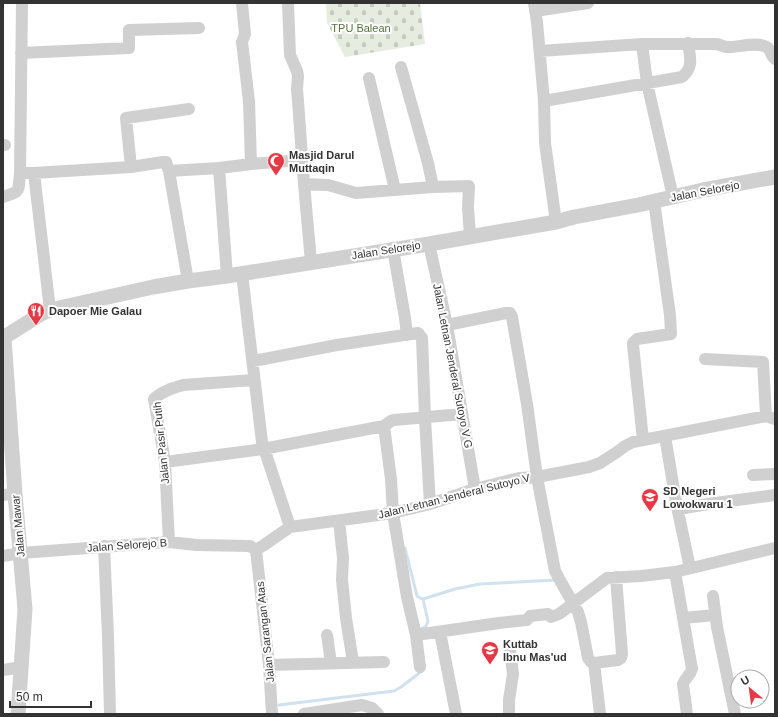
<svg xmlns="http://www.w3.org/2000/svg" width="778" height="717" font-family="Helvetica,sans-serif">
  <defs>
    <pattern id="cemetery-stones" width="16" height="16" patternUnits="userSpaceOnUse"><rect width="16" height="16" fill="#e6ecdf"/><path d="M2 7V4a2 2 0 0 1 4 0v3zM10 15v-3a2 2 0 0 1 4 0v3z" fill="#c6cbc0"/></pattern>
  </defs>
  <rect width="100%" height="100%" fill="#fff"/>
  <path fill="url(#cemetery-stones)" d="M326,3H420L425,44L345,57L327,23Z"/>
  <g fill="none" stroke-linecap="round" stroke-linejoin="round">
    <path stroke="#cfe2ee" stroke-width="3" d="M405,548L417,596L420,598L423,599
      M421,629L426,626L428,621L423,599L455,589L480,584L556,580
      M279,705L394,691L401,687L422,671"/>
    <path stroke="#d0d0d0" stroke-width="12" d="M242,3L245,34L242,42L249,101L251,164
      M288,3L290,55L297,71L298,76L297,89L298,101L304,184L311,262
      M534,3L537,22L544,101L545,143L556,222
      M535,11L588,3
      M642,44L647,83L673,197
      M540,51L642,44H717C720,45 723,46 726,47C738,48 758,40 768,48C771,51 771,56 775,59
      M21,53L129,48V30L199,28
      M401,67L428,163L433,187
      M369,78L395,190
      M544,101L682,77C694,67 690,57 688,43
      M3,145H5
      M131,167L126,118L189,109
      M219,168L227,276
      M169,171L219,168L251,164L302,160
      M20,173H34L131,167L163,162H166L169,171L188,281
      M34,173L50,310
      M304,184L328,185L356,193L433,187L469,186L468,207L470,237
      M3,197C22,191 18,191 20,173L22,3
      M429,244L447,325L475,489
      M393,249L405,318L407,335
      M242,274L262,442L290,527L264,545L256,550
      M447,325L506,313H510L512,317L527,404L537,477L555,571L562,584L578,612L581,622L588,658L591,662L594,663L600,714
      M705,359L763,362L766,416
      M253,361L337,345L418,333L422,338L425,418L430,504
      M384,426L391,479L393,513L407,597L416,635L420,667
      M665,436L676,502L690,568
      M643,440L633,345V343L637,339L671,334L670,315L654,201
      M165,462L263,449L384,426L391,421L394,420L462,414
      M753,475L775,474
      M3,495L15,494
      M678,509L715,503L775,495
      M339,521L343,558L342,580L346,618L353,662
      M290,527L393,513L430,504L475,489L519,478L537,477L589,467L600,463L617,452L625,446L633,442L766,416L775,419
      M169,542L165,462L154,399C162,391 173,388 183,385L254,380
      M104,546L108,636L110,714
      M256,550L269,665L272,714
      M3,556L21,553L169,542L197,545L250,546L256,550
      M675,572L692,669C690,676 685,678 683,684L687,714
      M713,596L717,627L735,714
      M683,618L715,615
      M440,632L456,714
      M327,635L331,663
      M416,635L499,623L527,620L530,616L548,614L551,617L559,614L607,578L641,576L675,572L775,548
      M594,663L618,660L621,658L622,654L616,577
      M269,665L384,662
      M3,670L22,667
      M304,714L362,705L372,708L378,714
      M509,714V700L513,674L510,650"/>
    <path stroke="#d0d0d0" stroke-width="15" d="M3,338L41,314L50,310L153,287L188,281L227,276L429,244L556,222L574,217L638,205L703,190L775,177
      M4,338L15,494L25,609L18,714"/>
  </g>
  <defs>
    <symbol id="mosque-pin" viewBox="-11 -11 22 30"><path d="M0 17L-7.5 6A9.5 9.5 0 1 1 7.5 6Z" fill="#e63946" stroke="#fff"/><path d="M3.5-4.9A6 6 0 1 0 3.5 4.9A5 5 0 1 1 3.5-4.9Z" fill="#fff"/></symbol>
    <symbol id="restaurant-pin" viewBox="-11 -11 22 30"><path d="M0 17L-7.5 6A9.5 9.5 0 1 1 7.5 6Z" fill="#e63946" stroke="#fff"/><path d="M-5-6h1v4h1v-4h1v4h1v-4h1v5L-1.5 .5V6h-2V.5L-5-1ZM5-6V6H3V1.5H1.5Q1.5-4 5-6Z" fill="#fff"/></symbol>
    <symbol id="school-pin" viewBox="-11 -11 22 30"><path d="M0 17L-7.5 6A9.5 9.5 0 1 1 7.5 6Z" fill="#e63946" stroke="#fff"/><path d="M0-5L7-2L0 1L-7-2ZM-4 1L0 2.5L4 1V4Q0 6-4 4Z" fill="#fff"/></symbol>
  </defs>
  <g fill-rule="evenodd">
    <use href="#mosque-pin" x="266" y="151" width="20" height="27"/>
    <use href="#restaurant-pin" x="26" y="301" width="20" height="27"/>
    <use href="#school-pin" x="640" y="487" width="20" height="27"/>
    <use href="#school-pin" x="480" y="640" width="20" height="27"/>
  </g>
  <g text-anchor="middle" stroke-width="4" stroke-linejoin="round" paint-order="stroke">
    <g font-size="11" fill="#56703f" stroke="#fff">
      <text x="361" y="32">TPU Balean</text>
    </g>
    <g font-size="11" font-weight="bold" fill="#333" stroke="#fff" text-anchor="start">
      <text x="289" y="159">Masjid Darul<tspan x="289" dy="13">Muttaqin</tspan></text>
      <text x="49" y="315">Dapoer Mie Galau</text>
      <text x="663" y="495">SD Negeri<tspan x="663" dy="13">Lowokwaru 1</tspan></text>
      <text x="503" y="648">Kuttab<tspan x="503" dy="13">Ibnu Mas'ud</tspan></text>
    </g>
    <g font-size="11" fill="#333" stroke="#fff">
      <text transform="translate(705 191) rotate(-11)" y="4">Jalan Selorejo</text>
      <text transform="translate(386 250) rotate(-9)" y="4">Jalan Selorejo</text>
      <text transform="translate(453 366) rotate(79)" y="4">Jalan Letnan Jenderal Sutoyo V G</text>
      <text transform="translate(161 443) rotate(-96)" y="4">Jalan Pasir Putih</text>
      <text transform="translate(454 496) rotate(-14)" y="4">Jalan Letnan Jenderal Sutoyo V</text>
      <text transform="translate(18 526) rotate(-95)" y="4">Jalan Mawar</text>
      <text transform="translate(127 545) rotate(-4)" y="4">Jalan Selorejo B</text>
      <text transform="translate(265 632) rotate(-96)" y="4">Jalan Sarangan Atas</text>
    </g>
  </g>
  <rect width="778" height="717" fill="none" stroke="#333333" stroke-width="8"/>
  <g transform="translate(750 689) rotate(331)"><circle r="19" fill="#ffffff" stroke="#adadad"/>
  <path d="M0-3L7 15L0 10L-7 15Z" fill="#e63946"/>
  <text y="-6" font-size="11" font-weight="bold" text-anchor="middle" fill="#333333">U</text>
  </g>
  <path d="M10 701v6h81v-6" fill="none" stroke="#333333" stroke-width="2"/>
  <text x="16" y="701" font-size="12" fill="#333333" stroke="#ffffff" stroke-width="3" paint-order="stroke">50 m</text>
</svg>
